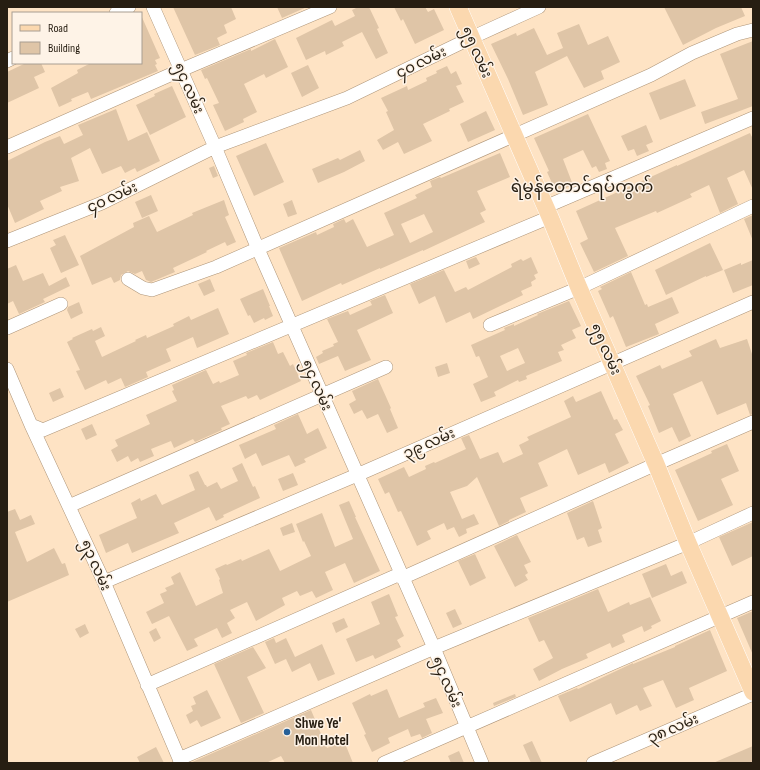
<svg xmlns="http://www.w3.org/2000/svg" width="760" height="770" font-family="'Sofia Sans Condensed','Noto Sans Myanmar',sans-serif">
  <rect width="100%" height="100%" fill="#fee3c4"/>
  <path fill="#dfc5a7" fill-rule="evenodd" d="M173,7H231L236,19L224,25L227,33L217,38L220,45L195,55Z
    M277,7H307L282,18Z
    M358,7H369L379,28L377,29L388,53L376,59L362,32L342,42L344,46L326,55L325,51L306,60L296,38L332,20L335,26L355,16L352,10Z
    M394,7H425L428,12L434,9L444,30L415,44L403,19L401,21Z
    M664,7H741L745,16L716,28L683,45Z
    M141,15L160,58L155,60L157,64L155,65L158,71L91,99L88,92L71,99L72,101L59,107L51,88L78,73L77,70L91,63H141Z
    M579,24L588,45L608,36L620,62L601,71L604,79L584,88L567,56L535,72L548,105L523,115L508,79L491,44L516,33L517,36L534,28L547,55L563,48L557,33Z
    M275,39L288,67L266,78L264,74L244,84L257,112L243,119L244,122L225,131L213,105L219,103L207,78L205,79L201,70L251,49V51Z
    M753,41V106L705,124L701,112L738,99L720,54Z
    M26,63H41L45,72L34,77L39,88L7,103V72Z
    M308,65L319,88L302,97L291,73Z
    M447,66L451,74L456,71L462,84L456,86L464,102L449,109L450,111L423,124L432,141L404,154L398,142L383,150L377,140L394,130L386,112L388,111L381,98L407,86L408,90L427,81L426,78L437,73L436,71Z
    M685,79L696,106L660,120L649,93Z
    M172,86L186,117L150,135L136,105L155,96L154,94Z
    M116,109L128,141L147,132L160,161L137,172L135,168L125,173L121,166L102,174L90,148L71,158L79,181L60,187L62,191L40,201L44,209L15,223L7,204V161L45,142L60,136L64,144L83,135L78,125Z
    M486,111L495,130L468,142L460,124Z
    M588,114L610,161L605,163L607,169L599,172L596,166L592,168L583,150L563,159L573,185L556,192L547,172L549,171L534,138Z
    M646,125L653,142L646,145L649,151L637,156L634,149L628,151L621,136Z
    M750,133L753,139V190L744,170L727,178L738,204L720,213L709,185L690,194L692,197L657,213L656,211L615,228L628,256L594,272L580,243L588,239L576,211L677,165V166Z
    M266,143L284,182L254,196L236,156Z
    M360,150L365,161L344,172L318,183L312,169L338,158L340,160Z
    M500,153L510,177L477,191L486,210L480,213L485,222L423,251V250L380,269V268L342,285L341,283L302,301L279,248L316,232L317,235L334,227L333,224L344,219L346,223L353,219L367,247L394,235L384,213L417,198L415,195L432,187L430,181L440,177L441,178ZM424,214L433,232L410,243L401,224Z
    M214,166L218,176L213,178L209,168Z
    M151,195L158,211L142,218L135,202Z
    M224,200L229,215L225,217L236,242L227,246L225,242L206,251L207,252L173,268L175,272L151,282L146,280L142,271L135,274L128,271L121,275L120,280L114,283L111,277L92,285L80,256L134,227L133,223L149,216L157,232L193,215L192,213Z
    M292,200L297,214L288,217L283,204Z
    M753,215V241L744,219Z
    M65,235L79,265L61,273L50,248L56,245L53,240Z
    M710,243L723,270L706,277V276L666,295L655,270Z
    M476,257L480,264L469,269L466,261Z
    M531,257L538,273L534,275L536,279L531,282L532,286L521,291L523,295L473,319L470,312L446,323L435,296L419,304L410,284L444,270L455,292L466,287L468,290L512,267L511,264L521,259L523,261Z
    M753,260V285L733,293L724,270L741,263V265Z
    M16,265L23,281L43,273L49,286L66,277L70,286L43,299L45,302L19,314L13,301L7,304V269Z
    M631,272L645,305L647,304L648,307L672,297L679,313L655,324L659,334L626,347L613,316L610,318L598,291L602,289L600,287Z
    M210,279L215,291L204,296L198,284Z
    M263,289L270,306H269L273,316L265,320L264,318L254,323L250,315L248,316L240,299Z
    M385,295L393,313L357,330L371,360L345,371L338,356L319,364L316,357L323,353L322,351L334,346L333,344L338,342L327,319L348,311L350,315L372,305L370,301Z
    M569,301L581,326L572,330L576,338L561,345L564,350L558,352L562,361L526,376L527,379L519,382L518,380L494,392L496,396L481,402L473,384L488,377L479,356L476,357L471,345L505,330L504,328L514,324V326L538,315L537,314ZM518,348L525,363L507,371L500,356Z
    M79,302L83,313L71,319L67,310L68,307Z
    M218,308L229,334L197,348L193,337L166,349L171,361L146,372L148,377L125,387L121,378L108,384L106,380L85,390L76,371L80,370L67,342L73,339L72,338L92,329L93,331L101,327L105,336L95,341L102,357L136,341L135,340L146,335L147,338L174,326L173,324L189,316L191,320Z
    M716,339L720,348L747,339L753,357V414L750,415L746,403L717,415L702,381L673,394L691,436L679,442L672,427L659,433L648,406L650,405L636,376L660,365L662,369L692,356L689,351Z
    M273,342L278,354L283,352L290,366L293,364L301,381L260,400L257,395L248,399L246,396L221,406L230,424L221,428L222,430L195,442L193,439L174,448L171,441L151,449L154,456L140,462L138,458L131,462L128,456L117,462L111,450L118,446L115,440L150,424L146,415L177,401L172,391L174,390L172,385L206,370L213,384L219,381L220,383L239,375L233,361L247,355L246,353Z
    M447,363L450,373L438,377L435,367Z
    M378,379L391,408L390,409L398,428L387,433L378,414L367,419L362,410L354,414L349,404L356,400L352,391Z
    M60,388L64,397L53,402L49,393Z
    M601,391L614,420L617,419L623,430L615,434L629,463L609,473L605,463L578,475L567,449L538,463L548,486L520,498L526,512L509,520V521L499,526L477,477L467,486L450,492L462,519L474,514L479,524L466,529L467,533L459,537L454,527L447,530L444,523L427,531L431,539L417,546L401,511L398,512L389,492L385,494L378,479L404,467L409,477L426,469L425,466L434,462L435,463L466,449L461,438L469,435L480,459L498,452L503,463L523,454L519,445L529,440L527,437L571,417L564,401L573,396L576,402Z
    M298,414L307,434L318,428L327,448L304,459L306,462L295,467L289,455L262,466L256,453L245,459L239,445L276,429L274,425Z
    M92,424L97,435L86,440L81,429Z
    M727,444L739,471L721,479L733,505L698,521L675,470L712,453L711,451Z
    M242,463L253,487L255,486L260,498L223,515L224,517L216,521L209,507L174,523L179,533L132,553L128,543L106,553L99,535L137,518L131,503L140,498L141,501L156,494L162,505L195,490L189,475L198,471L205,485H206L207,487L217,482L221,489L238,481L232,468Z
    M293,473L298,485L283,491L278,479Z
    M349,501L356,517H355L380,571L354,583L345,563L325,572L333,590L316,598L312,591L300,596L297,591L282,598L285,605L256,621L247,602L230,610L235,618L227,623L232,633L222,638L217,628L194,639L198,646L187,651L169,616L152,624L146,612L164,603L160,594L167,591L165,588L174,584L171,577L180,572L196,606L223,593L219,580L220,579L215,569L226,564L227,565L241,559L242,561L269,549L280,571L311,556L304,541L303,542L296,524L322,513L335,547L353,539L339,505Z
    M593,501L602,528L598,530L602,542L588,547L584,537L577,540L567,513Z
    M15,509L20,520L31,515L35,524L15,532L27,562L54,548L62,564L65,563L69,575L7,602V512Z
    M753,522V556L732,566L719,537Z
    M292,523L295,532L283,536L280,528Z
    M517,535L531,562L524,565L528,573L525,575L528,580L515,587L494,546Z
    M475,554L486,578L470,586L458,561Z
    M666,564L671,576L682,571L687,583L652,598L642,574Z
    M598,589L608,612L629,602L630,605L650,597L661,621L651,626L652,628L644,632L642,626L622,635L625,642L612,648L610,643L586,654L588,658L562,669L539,681L533,669L553,658L544,640L539,642L528,618Z
    M389,594L398,616L395,617L404,636L397,640L401,647L375,659L373,655L356,662L346,639L380,624L371,602Z
    M455,609L462,624L453,628L446,613Z
    M753,611V655L737,618Z
    M344,618L348,627L336,633L332,623Z
    M85,624L89,633L80,638L75,629Z
    M156,628L161,638L154,642L149,632Z
    M710,630L727,671L689,688L694,700L676,708L663,680L643,688L652,706L640,711L637,705L616,715L611,703L570,722L558,696L577,688L578,689L633,663V664L675,647V646Z
    M274,638L276,643L286,638L295,657L322,644L335,674L318,681L310,663L292,672L286,659L275,664L265,642Z
    M253,647L266,668L247,677L264,713L241,723L214,664Z
    M387,689L399,718L425,707L423,703L436,698L443,713L426,719L432,733L422,738L420,734L411,737L408,729L388,738L390,743L372,752L364,735L366,734L352,703L370,694L371,696Z
    M207,690L221,718L201,727L197,720L190,724L186,715L193,711L191,706L196,704L193,697Z
    M515,694L516,697L494,706L493,703Z
    M311,710L327,748L344,741L353,763H285L281,756L266,763H190Z
    M532,741L542,763H531L523,745Z
    M753,746V763H713Z
    M156,747L164,763H140L137,757Z
    M459,751L464,763H451L448,756Z"/>
  <g fill="none" stroke-linecap="round" stroke-linejoin="round">
    <defs>
      <path id="minor" d="M153,7L215,147L258,249L434,648L482,763
        M116,13L129,7
        M7,61L13,58
        M7,147L181,70L330,7
        M545,207L753,118
        M7,241L102,203L215,147L347,98L471,38L539,7
        M128,279L143,288L152,290L216,267L651,75L692,53L737,34L753,30
        M490,325L579,288L753,206
        M7,328L61,304
        M7,369L31,425L104,582L181,763
        M31,425L43,430L550,217
        M69,506L386,367
        M402,578L656,464L753,422
        M104,582L357,475L753,302
        M147,685L400,574
        M179,759L434,648L688,543L753,513
        M384,763L753,602
        M593,763L753,694"/>
      <path id="major" d="M458,7L550,217L579,288L656,464L688,543L753,692"/>
    </defs>
    <use href="#minor" stroke="#ae9579" stroke-width="14"/>
    <use href="#major" stroke="#fff" stroke-width="18"/>
    <use href="#minor" stroke="#fff" stroke-width="13"/>
    <use href="#major" stroke="#fbd8af" stroke-width="17"/>
  </g>
  <circle fill="#266098" stroke="#fef3e7" stroke-width="1.5" cx="287" cy="732" r="4"/>
  <g text-anchor="middle" stroke-width="3" stroke-linejoin="round" paint-order="stroke">
    <g font-size="15" fill="#271e12" stroke="#fef3e7">
      <text transform="translate(477 52) rotate(66)" y="5">၅၅ လမ်း</text>
      <text transform="translate(421 62) rotate(-26)" y="5">၄၀ လမ်း</text>
      <text transform="translate(189 88) rotate(66)" y="5">၅၄ လမ်း</text>
      <text transform="translate(112 197) rotate(-25)" y="5">၄၀ လမ်း</text>
      <text transform="translate(606 349) rotate(66)" y="5">၅၅ လမ်း</text>
      <text transform="translate(317 385) rotate(66)" y="5">၅၄ လမ်း</text>
      <text transform="translate(429 443) rotate(-24)" y="5">၃၉ လမ်း</text>
      <text transform="translate(96 565) rotate(66)" y="5">၅၃ လမ်း</text>
      <text transform="translate(447 682) rotate(67)" y="5">၅၄ လမ်း</text>
      <text transform="translate(673 728) rotate(-23)" y="5">၃၈ လမ်း</text>
    </g>
    <g font-size="15" font-weight="bold" fill="#271e12" stroke="#fef3e7" text-anchor="start">
      <text x="295" y="728">Shwe Ye'<tspan x="295" dy="17">Mon Hotel</tspan></text>
    </g>
    <g font-size="17" fill="#271e12" stroke="#fef3e7">
      <text x="582" y="192">ရဲမွန်တောင်ရပ်ကွက်</text>
    </g>
  </g>
  <rect width="760" height="770" fill="none" stroke="#271e12" stroke-width="16"/>
  <rect x="12" y="12" width="130" height="52" fill="#fef3e7" stroke="#a89e92"/>
  <rect x="20" y="25" width="20" height="6" fill="#fbd8af" stroke="#a89e92"/>
  <text x="48" y="32" font-size="12" fill="#271e12">Road</text>
  <rect x="20" y="42" width="20" height="12" fill="#dfc5a7" stroke="#a89e92"/>
  <text x="48" y="52" font-size="12" fill="#271e12">Building</text>
</svg>
